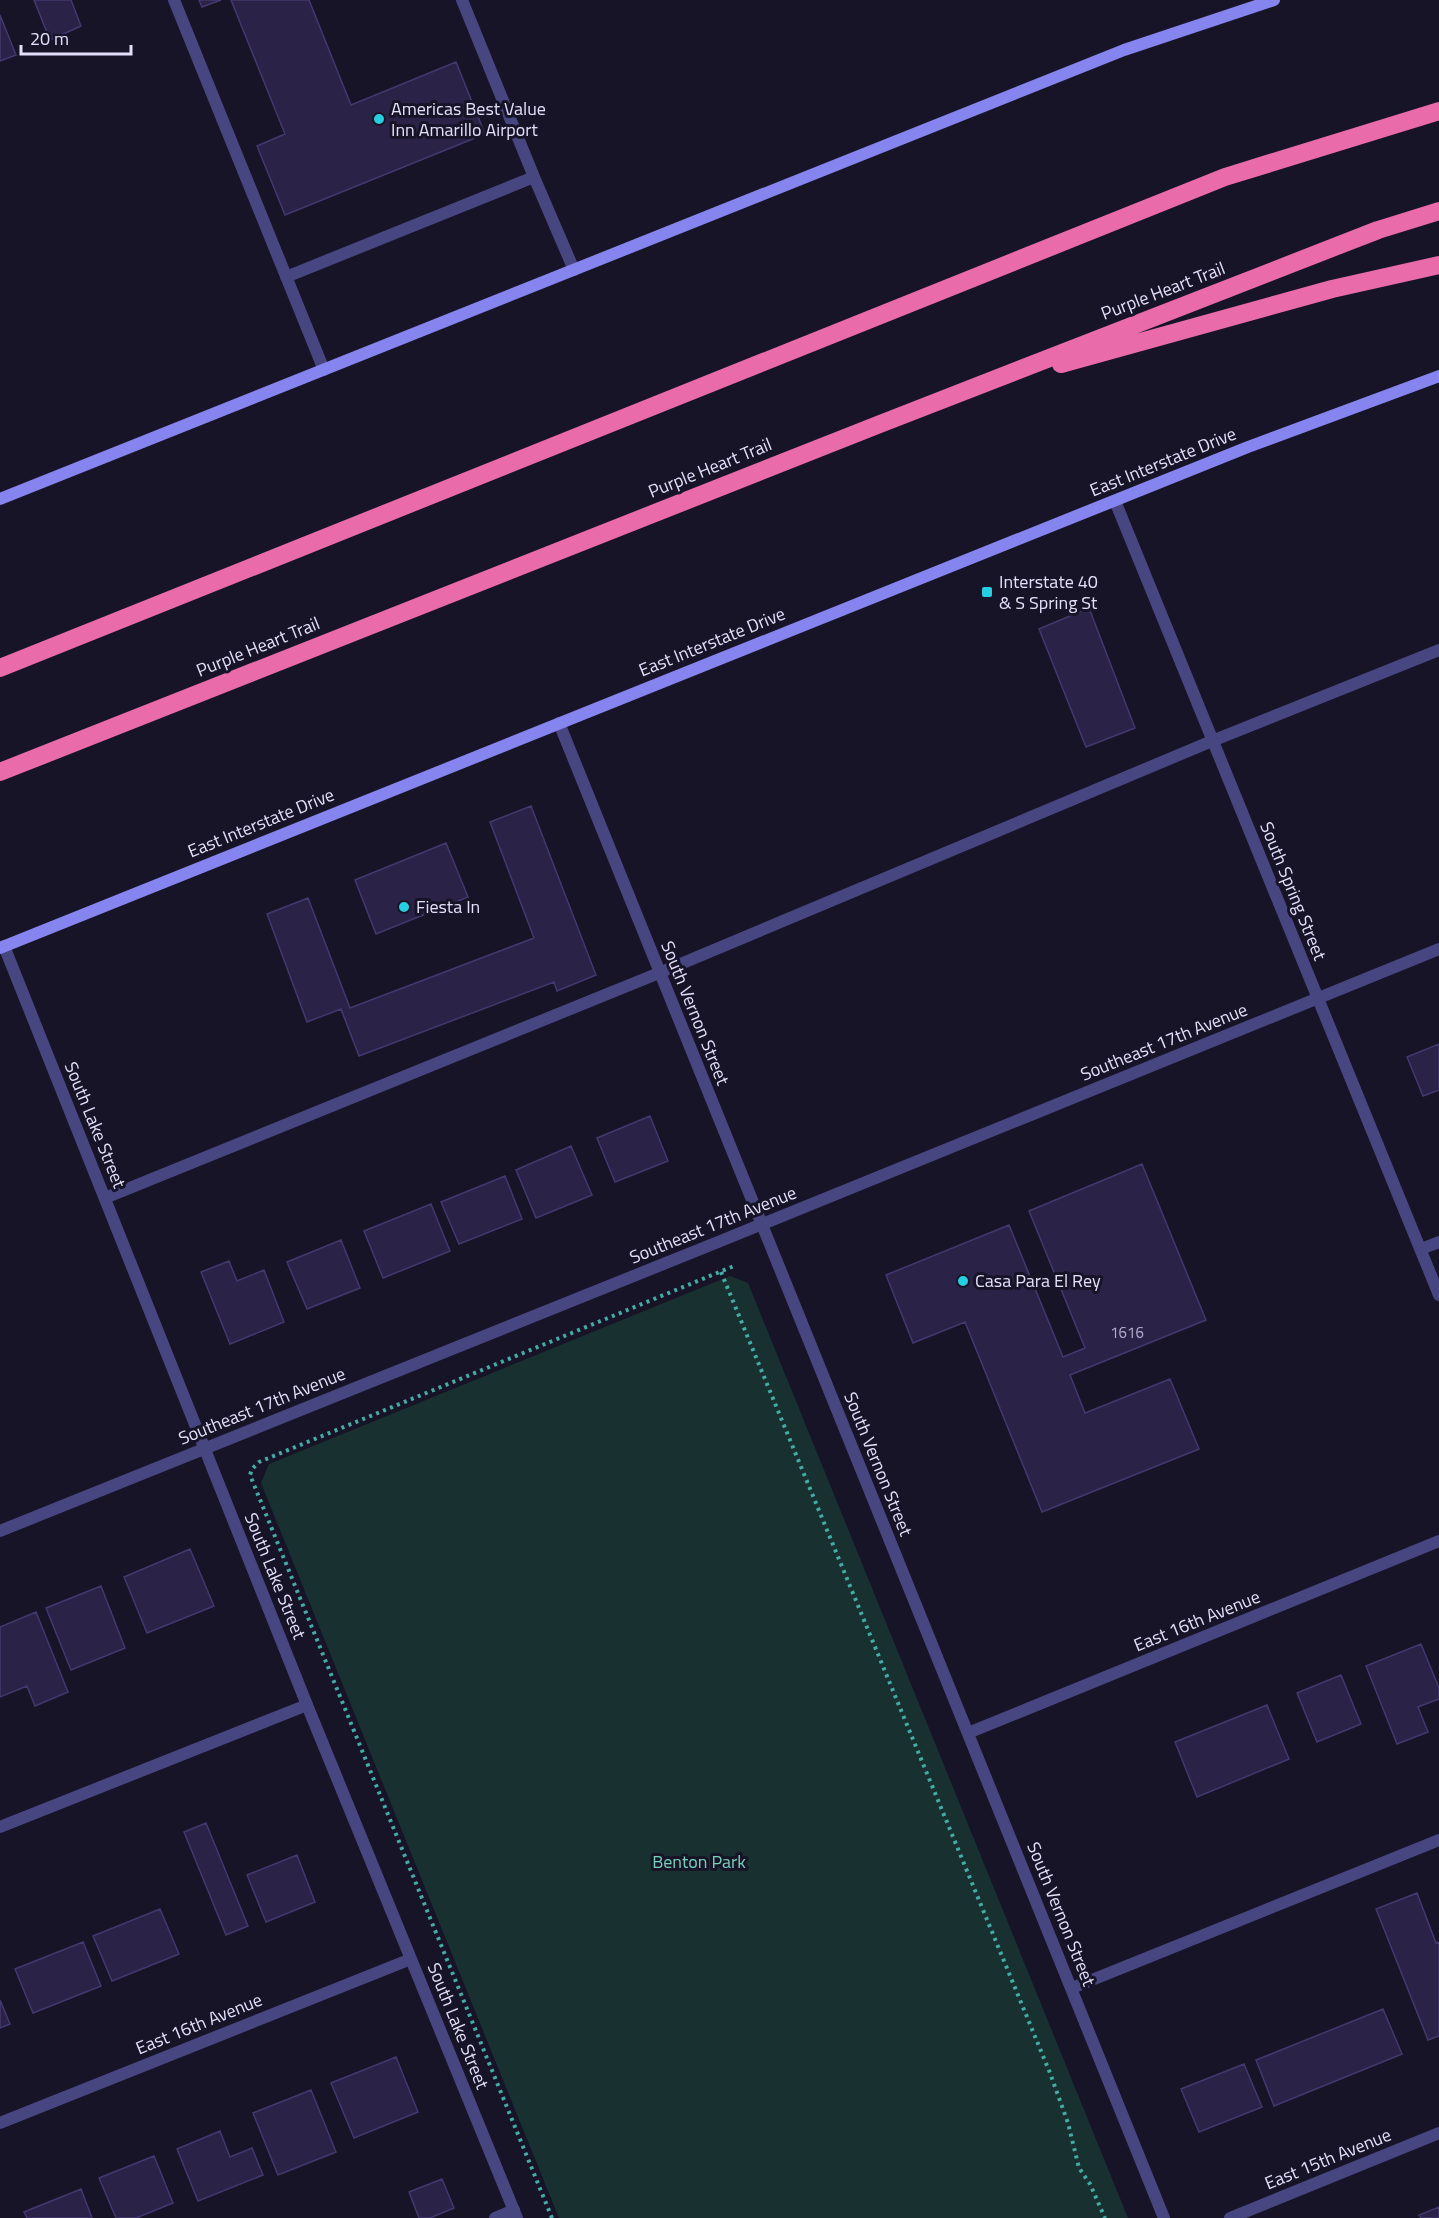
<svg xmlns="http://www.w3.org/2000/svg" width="1439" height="2218" font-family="'Titillium Web',sans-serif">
  <rect width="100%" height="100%" fill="#181428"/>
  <path fill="#183130" d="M730,1276L748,1283L1128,2218H559L261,1483L269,1464Z"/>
  <path fill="#2a2347" stroke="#43386f" stroke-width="1.5" d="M34,0H71L81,26L50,40Z
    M199,0H221L202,7Z
    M231,0H309L351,105L456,62L485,134L285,215L257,146L285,134Z
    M0,15L16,55L0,61Z
    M1089,608L1135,728L1086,747L1039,629Z
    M531,806L596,975L557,991L554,982L359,1056L341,1009L307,1022L267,914L308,898L350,1008L534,938L490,822Z
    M446,843L468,897L376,934L355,880Z
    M1439,1044V1090L1423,1096L1407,1057Z
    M650,1116L668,1161L615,1182L597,1138Z
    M571,1146L592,1195L536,1218L516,1170Z
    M1142,1164L1206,1320L1070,1375L1085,1413L1170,1379L1199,1449L1042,1512L965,1322L913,1343L886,1275L1009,1225L1063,1357L1085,1348L1029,1211Z
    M505,1176L522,1219L459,1244L441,1202Z
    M431,1204L450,1251L383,1278L364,1231Z
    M341,1240L360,1288L307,1309L287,1262Z
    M229,1261L237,1281L264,1270L284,1322L230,1344L201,1272Z
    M190,1549L214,1606L147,1633L124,1577Z
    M101,1586L125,1648L71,1670L46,1608Z
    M36,1612L68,1692L35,1706L27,1686L0,1697V1627Z
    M1421,1644L1439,1688V1699L1418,1707L1428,1732L1397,1744L1366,1666Z
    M1341,1675L1361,1724L1317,1742L1297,1693Z
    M1267,1705L1289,1759L1197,1797L1175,1742Z
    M206,1823L248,1926L226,1935L184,1832Z
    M297,1855L315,1902L266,1922L247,1875Z
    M1417,1893L1436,1943L1439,1942V2036L1428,2040L1376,1909Z
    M160,1909L179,1954L112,1981L93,1936Z
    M83,1942L101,1986L33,2013L15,1969Z
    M0,2000L10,2024L0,2028Z
    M1383,2009L1402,2054L1274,2106L1256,2060Z
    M396,2057L418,2112L354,2138L331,2083Z
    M1244,2064L1262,2107L1199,2132L1181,2089Z
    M311,2090L336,2152L278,2175L253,2113Z
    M220,2131L230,2157L252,2148L263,2175L198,2201L177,2149Z
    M154,2156L173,2203L136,2218H116L99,2178Z
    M442,2179L454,2208L430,2218H419L409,2192Z
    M81,2189L92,2218H27L24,2212Z
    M1439,2207V2218H1421L1419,2215Z"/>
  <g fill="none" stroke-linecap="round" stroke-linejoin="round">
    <path stroke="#42aca5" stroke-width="4" stroke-dasharray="3 4.5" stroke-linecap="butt" d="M721,1272L1050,2073L1068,2123L1079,2168L1090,2184L1105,2218
      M552,2218L250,1475L252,1469L259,1462L734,1266"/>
    <path stroke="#484681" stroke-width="12" d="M174,0L324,370
      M534,177L574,270
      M286,277L534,177L462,0
      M105,1198L659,973L1212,741L1439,650
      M1421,1249L1439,1242
      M0,1827L307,1705
      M1072,1988L1439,1840
      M495,2218L514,2210"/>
    <path stroke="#484681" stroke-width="12" d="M1115,501L1439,1295
      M559,723L1164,2218
      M4,946L307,1705L517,2218
      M0,1531L723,1240L1439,949
      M968,1733L1439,1541
      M0,2123L411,1959
      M1230,2218L1439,2133"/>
    <path stroke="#8684ee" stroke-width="12" d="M0,499L1124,50L1274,0
      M0,948L1248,447L1439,376"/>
    <path stroke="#ea6ba9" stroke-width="18" d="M1061,364L1332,289L1439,265
      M0,668L1225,177L1439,111
      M0,772L880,424L1378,230L1439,211"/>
  </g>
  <g fill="#26cfe0" stroke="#181428" stroke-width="2">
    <circle cx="379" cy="119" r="6"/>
    <rect x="981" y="586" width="12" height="12" rx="3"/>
    <circle cx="404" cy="907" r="6"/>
    <circle cx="963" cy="1281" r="6"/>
  </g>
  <g text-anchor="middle" stroke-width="6" stroke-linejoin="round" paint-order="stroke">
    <g font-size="15" fill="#b5b1ce">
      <text x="1127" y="1338">1616</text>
    </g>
    <g font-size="18" fill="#e3e0fb" stroke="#181428" text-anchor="start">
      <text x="391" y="115">Americas Best Value<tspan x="391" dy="21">Inn Amarillo Airport</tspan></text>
      <text x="999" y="588">Interstate 40<tspan x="999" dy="21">&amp; S Spring St</tspan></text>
      <text x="416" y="913">Fiesta In</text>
      <text x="975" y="1287">Casa Para El Rey</text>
    </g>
    <g font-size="18" fill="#e3e0fb" stroke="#181428">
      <text transform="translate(1163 291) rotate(-21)" y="6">Purple Heart Trail</text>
      <text transform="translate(1163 462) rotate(-22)" y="6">East Interstate Drive</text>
      <text transform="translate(710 468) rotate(-22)" y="6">Purple Heart Trail</text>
      <text transform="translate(712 642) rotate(-22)" y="6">East Interstate Drive</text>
      <text transform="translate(258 647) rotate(-22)" y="6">Purple Heart Trail</text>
      <text transform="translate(261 823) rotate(-22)" y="6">East Interstate Drive</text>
      <text transform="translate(1293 891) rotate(68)" y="6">South Spring Street</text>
      <text transform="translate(695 1013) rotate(68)" y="6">South Vernon Street</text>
      <text transform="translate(1164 1042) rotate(-22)" y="6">Southeast 17th Avenue</text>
      <text transform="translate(95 1125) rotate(68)" y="6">South Lake Street</text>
      <text transform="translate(713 1225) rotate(-22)" y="6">Southeast 17th Avenue</text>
      <text transform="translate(262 1406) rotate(-22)" y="6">Southeast 17th Avenue</text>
      <text transform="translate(878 1464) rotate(68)" y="6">South Vernon Street</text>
      <text transform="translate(275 1576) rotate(68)" y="6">South Lake Street</text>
      <text transform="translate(1197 1621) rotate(-22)" y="6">East 16th Avenue</text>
      <text transform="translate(1061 1914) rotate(68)" y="6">South Vernon Street</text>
      <text transform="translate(199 2024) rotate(-22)" y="6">East 16th Avenue</text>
      <text transform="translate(458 2026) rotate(68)" y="6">South Lake Street</text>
      <text transform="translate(1328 2159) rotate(-22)" y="6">East 15th Avenue</text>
    </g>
    <g font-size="18" fill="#75d2ba" stroke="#181428">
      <text x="699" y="1868">Benton Park</text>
    </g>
  </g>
  <path d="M21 45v9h110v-9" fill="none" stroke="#e3e0fb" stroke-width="3"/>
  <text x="30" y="45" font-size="18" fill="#e3e0fb" stroke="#181428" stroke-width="4.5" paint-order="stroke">20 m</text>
</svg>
